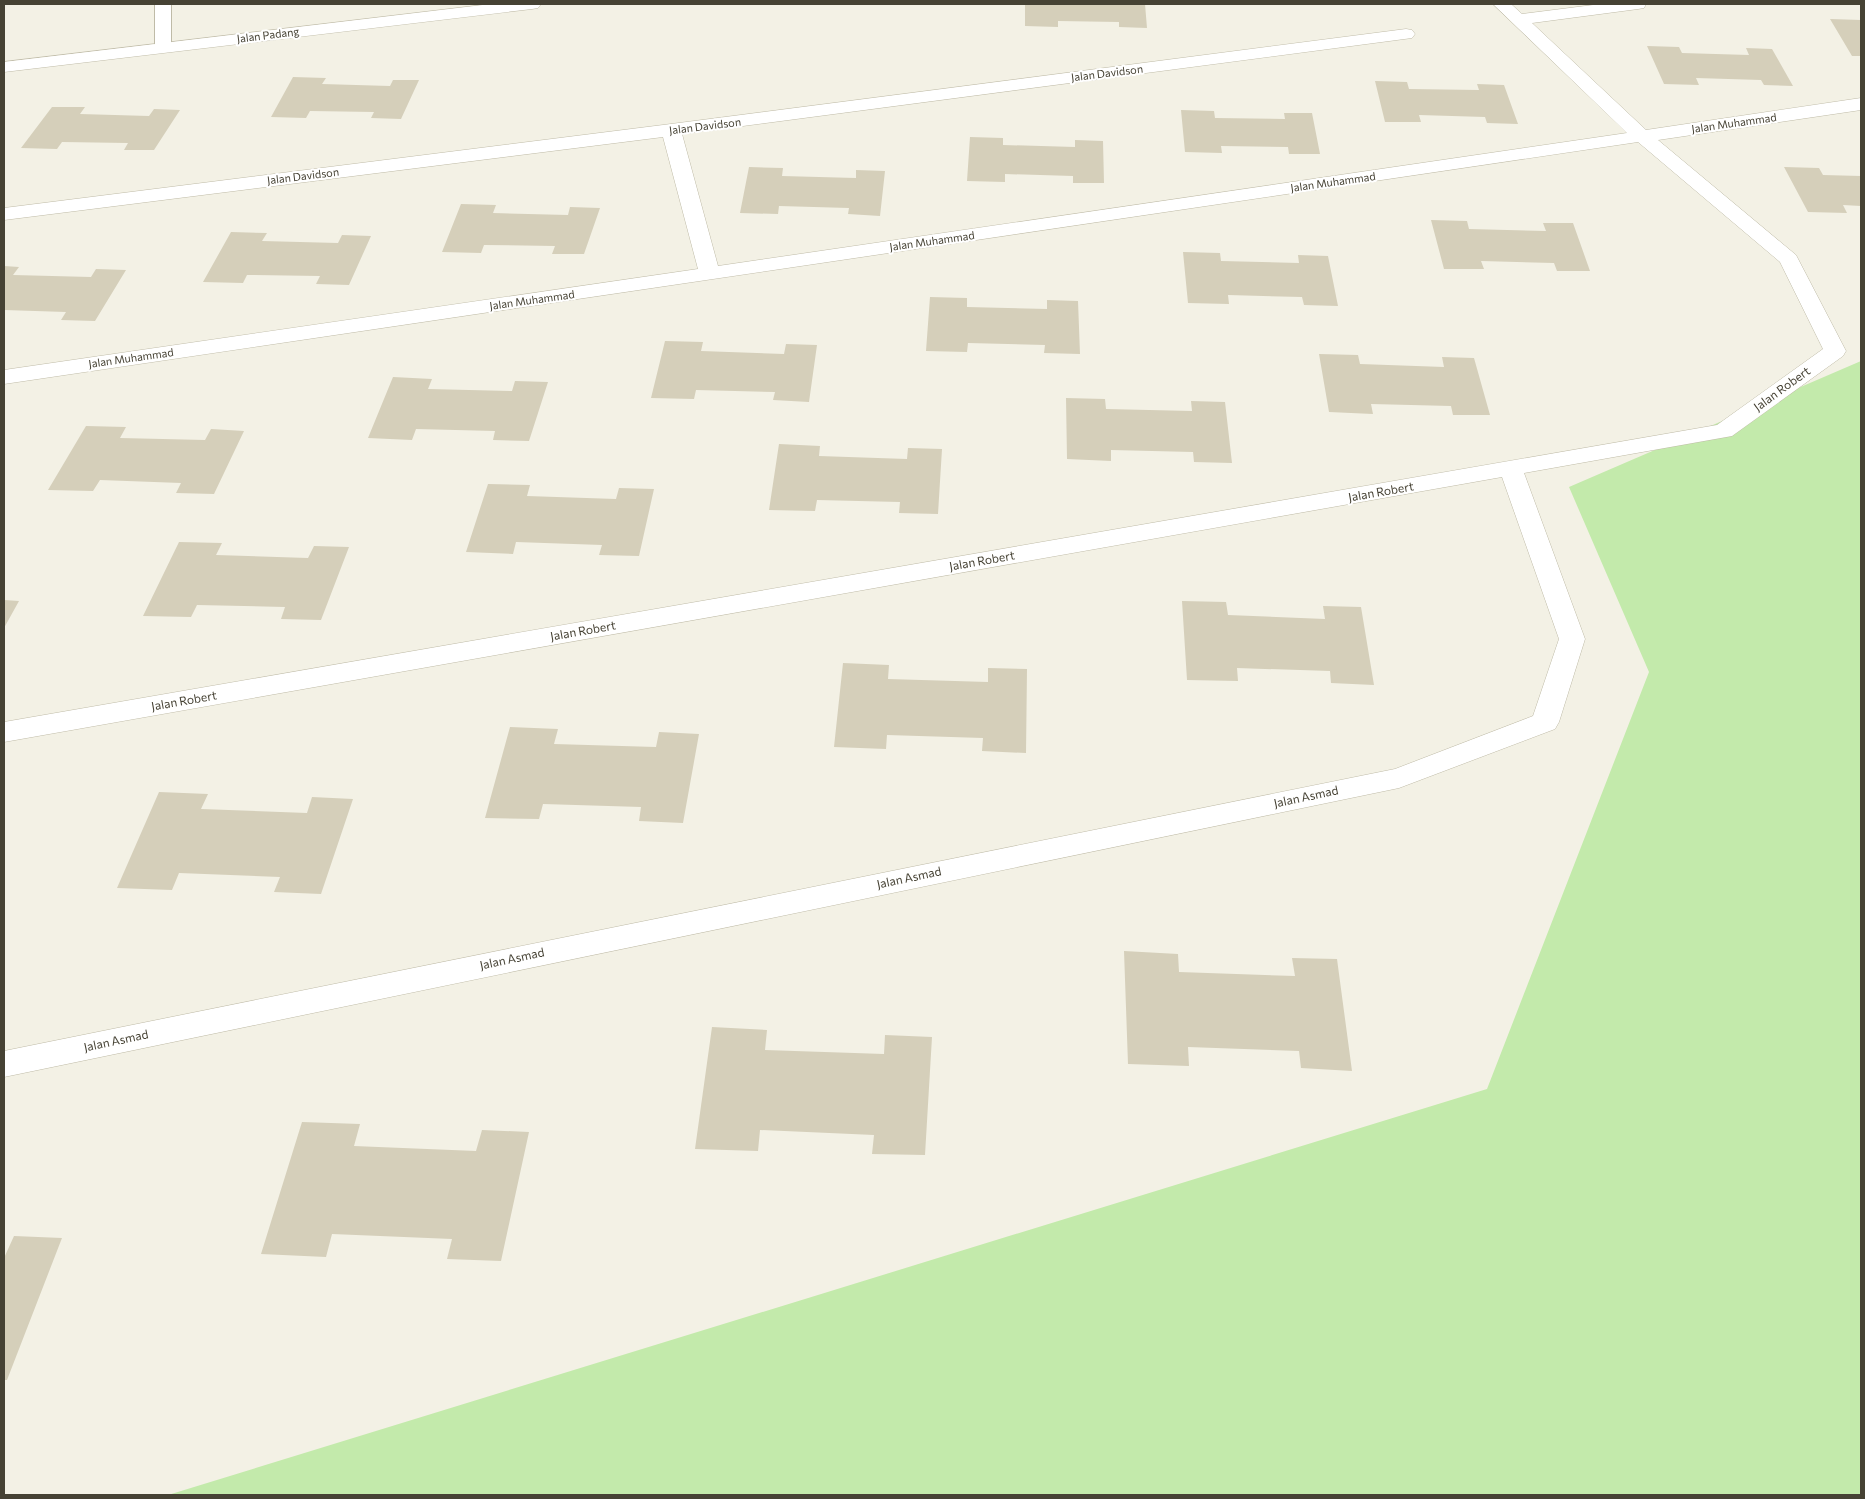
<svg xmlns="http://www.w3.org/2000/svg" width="1865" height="1499" font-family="Commissioner,sans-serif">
  <rect width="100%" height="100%" fill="#f3f1e5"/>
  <path fill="#c3eaab" d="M1861,361V1495H168L1487,1089L1649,672L1569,487Z"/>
  <path fill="#d5cfba" d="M1025,4H1145L1147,28L1119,27V22L1058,21V27L1025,26Z
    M1830,19L1861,20V56H1852Z
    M1647,46L1679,47L1682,53L1749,55L1746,48L1772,49L1793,86L1764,85L1761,80L1696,78L1699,85L1664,84Z
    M293,77L326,78L322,84L390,86L393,80H419L401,119L371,118L374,112L310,111L306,118L271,117Z
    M1375,81L1407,82L1409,89L1479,90L1477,84L1504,85L1518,124L1487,123L1485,117L1419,115L1421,122H1385Z
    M52,107H85L80,114L149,116L154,109L180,110L154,150H124L128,143L62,142L57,149L21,148Z
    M1181,110L1214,111L1215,118L1285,119L1284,113H1312L1320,154H1289L1288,147L1221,146L1222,153L1185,152Z
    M970,137L1003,138V145L1075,147V140L1103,141L1104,183H1073V176L1005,174V182L967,181Z
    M749,167L783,168L782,176L856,178V170L885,171L880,216L848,214L849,208L779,206L778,214L740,213Z
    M1784,167L1819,168L1823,175L1861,176V206L1843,205L1847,213L1808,212Z
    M461,204L496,205L493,213L568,215L570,207L600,208L584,254H552L555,246L484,245L481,253L442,252Z
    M1431,220L1467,221L1469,229L1546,231L1543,223H1573L1590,271H1557L1554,263L1481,261L1484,269H1444Z
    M231,232L267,233L262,241L338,243L342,235L371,236L349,285L316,284L320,276L247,275L243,283L203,282Z
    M1183,252L1220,253L1221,261L1299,263L1298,255L1328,256L1338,306L1304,305L1302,297L1228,295L1229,304L1188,303Z
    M4,266L19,267L13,275L91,277L96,269L126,270L95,321L61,320L66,312L4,310Z
    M930,297L967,298V307L1047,309V300L1078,301L1080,354L1044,353L1045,345L968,343L967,352L926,351Z
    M665,341L703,342L701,351L784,354L786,344L817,345L809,402L773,400L775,392L696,390L694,399L651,398Z
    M1319,354L1358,355L1360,364L1444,367L1442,357L1474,358L1490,415H1453L1451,406L1371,404L1373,414L1329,412Z
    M393,377L432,379L428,389L512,391L515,381L548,382L529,441L493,440L495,431L416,429L412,440L368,438Z
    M1066,398L1105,399L1106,409L1192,411L1191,401L1225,402L1232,463L1194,462L1193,452L1111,450V461L1067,459Z
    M86,426L126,427L120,438L205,440L211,429L244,431L214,494L176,493L181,483L100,480L93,491L48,490Z
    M779,444L820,446L819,456L907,459L908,448L942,449L938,514L899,513L900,502L817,500L815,511L769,510Z
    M488,484L530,485L527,496L616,499L619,488L654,489L639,556L599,555L602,545L516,542L513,554L466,552Z
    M179,542L222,543L216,555L308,558L314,546L349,547L321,620L281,619L285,607L197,605L191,617L143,616Z
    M4,600L19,601L4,628Z
    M1182,601L1226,602L1228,615L1325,619L1323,606L1361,607L1374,685L1331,683L1330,671L1237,668L1238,681L1187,680Z
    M843,663L889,665L888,679L988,682V668L1027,669L1026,753L982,751L983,738L887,735L886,749L834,747Z
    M510,727L558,729L554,744L656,747L659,732L699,734L683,823L639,821L641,807L543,804L539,819L485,818Z
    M159,792L208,794L201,809L307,813L312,797L353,799L321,894L274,892L280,877L179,873L172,890L117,888Z
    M1124,951L1178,954L1179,972L1295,976L1292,958L1337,959L1352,1071L1301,1068L1299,1051L1188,1047L1189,1066L1128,1064Z
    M712,1027L767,1030L765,1050L884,1054L885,1035L932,1037L925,1155L872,1154L874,1135L760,1130L758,1151L695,1149Z
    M302,1122L360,1124L354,1146L476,1151L482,1130L529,1132L501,1261L447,1259L452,1239L332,1234L326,1257L261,1254Z
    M14,1236L62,1238L7,1380H4V1258Z"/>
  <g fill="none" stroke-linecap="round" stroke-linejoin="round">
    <defs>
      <path id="service" d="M155,4H171V48L169,51H157L155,48Z"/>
      <path id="minor" d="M1493,4H1511L1522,14L1601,4H1646L1644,8L1638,9L1532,23L1646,130L1861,98V110L1658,140L1796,255L1846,351L1843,356L1732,436L1524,473L1585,639L1559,722L1555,729L1399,788L4,1077V1051L1395,769L1533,716L1559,639L1502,477L4,742V722L1717,425L1823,349L1780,262L1638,142L4,384V370L698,269L663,137L4,220V208L671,124L1406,29L1412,30L1415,34L1412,38L682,134L718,266L1627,133Z"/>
      <path id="tertiary" d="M491,4H541L538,8L532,9L4,72V62Z"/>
    </defs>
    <use href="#service" stroke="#bfbba7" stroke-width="2"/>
    <use href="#minor" stroke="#bfbba7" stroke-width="1"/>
    <use href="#tertiary" stroke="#bfbba7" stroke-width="1"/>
    <use href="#service" fill="#fff" fill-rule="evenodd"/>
    <use href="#minor" fill="#fff" fill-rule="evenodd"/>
    <use href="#tertiary" fill="#fff" fill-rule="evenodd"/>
  </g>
  <g text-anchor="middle" stroke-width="4" stroke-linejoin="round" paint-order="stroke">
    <g font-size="11" fill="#464234" stroke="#fff">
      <text transform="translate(268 35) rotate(-7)" y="4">Jalan Padang</text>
      <text transform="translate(1107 73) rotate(-7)" y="4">Jalan Davidson</text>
      <text transform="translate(1734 123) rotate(-8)" y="4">Jalan Muhammad</text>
      <text transform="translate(705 126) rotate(-7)" y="4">Jalan Davidson</text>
      <text transform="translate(303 176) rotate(-7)" y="4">Jalan Davidson</text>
      <text transform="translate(1333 182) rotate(-8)" y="4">Jalan Muhammad</text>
      <text transform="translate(932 241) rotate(-8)" y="4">Jalan Muhammad</text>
      <text transform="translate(532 300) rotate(-8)" y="4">Jalan Muhammad</text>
      <text transform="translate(131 358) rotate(-8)" y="4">Jalan Muhammad</text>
    </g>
    <g font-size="12" fill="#464234" stroke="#fff">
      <text transform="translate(1782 389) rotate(-36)" y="4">Jalan Robert</text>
      <text transform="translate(1381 492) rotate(-10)" y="4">Jalan Robert</text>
      <text transform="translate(982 561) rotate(-10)" y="4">Jalan Robert</text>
      <text transform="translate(583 631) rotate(-10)" y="4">Jalan Robert</text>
      <text transform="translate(184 701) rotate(-10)" y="4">Jalan Robert</text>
      <text transform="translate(1306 797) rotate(-12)" y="4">Jalan Asmad</text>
      <text transform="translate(909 878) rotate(-12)" y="4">Jalan Asmad</text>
      <text transform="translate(512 959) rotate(-12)" y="4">Jalan Asmad</text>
      <text transform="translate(116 1041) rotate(-12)" y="4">Jalan Asmad</text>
    </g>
  </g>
  <rect width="1865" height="1499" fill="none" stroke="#464234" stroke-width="10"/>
</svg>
